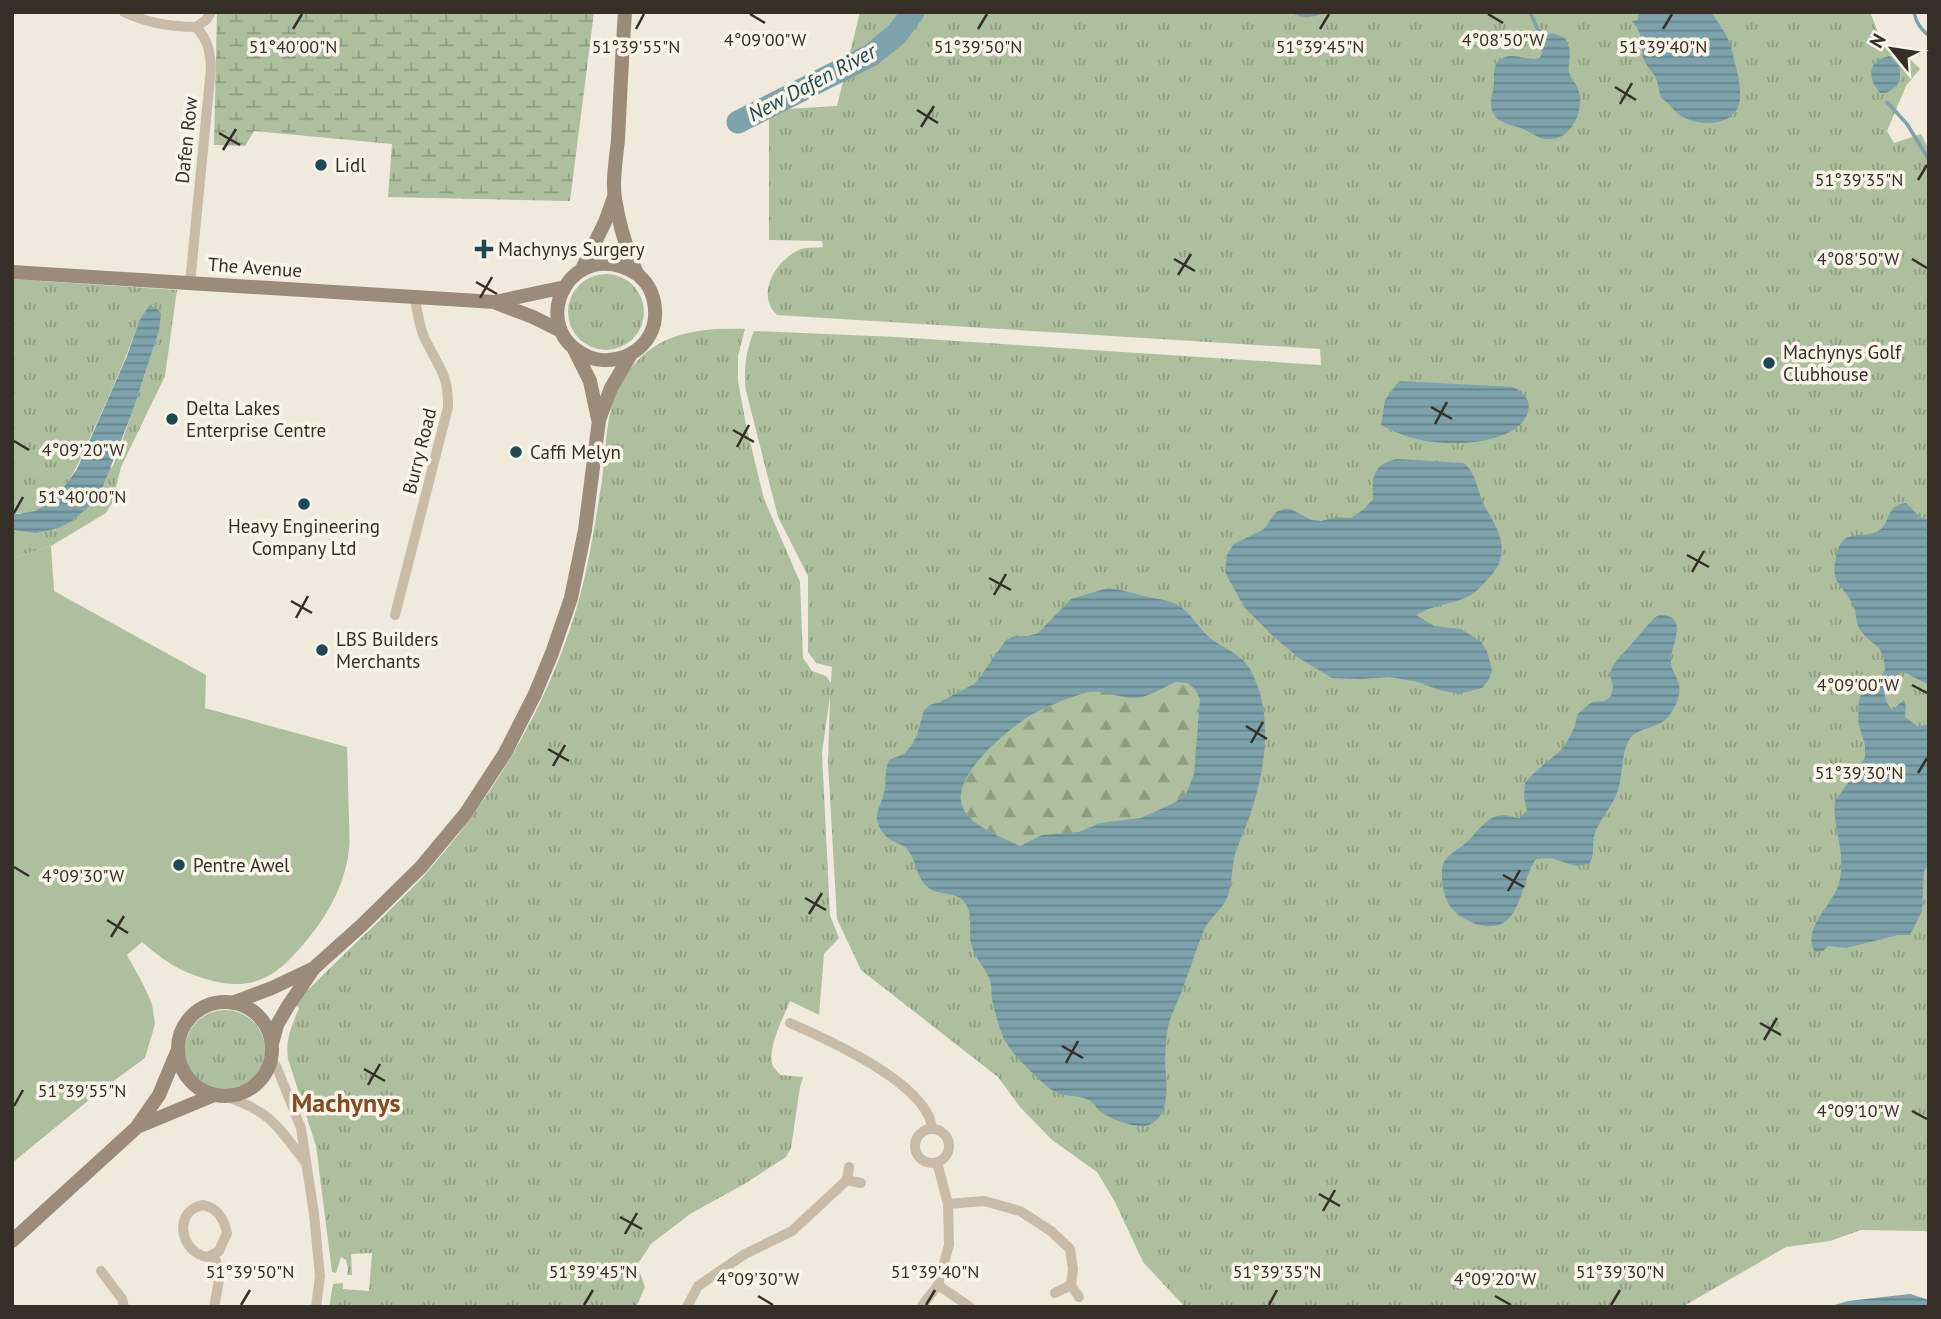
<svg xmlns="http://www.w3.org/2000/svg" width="1941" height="1319" font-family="'PT Sans',sans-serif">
  <defs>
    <pattern id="grass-tufts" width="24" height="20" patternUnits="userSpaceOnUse" patternTransform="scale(1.75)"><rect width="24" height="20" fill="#adbf9d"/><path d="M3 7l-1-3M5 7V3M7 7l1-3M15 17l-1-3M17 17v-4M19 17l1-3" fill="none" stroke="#8e9c80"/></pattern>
    <pattern id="forest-firs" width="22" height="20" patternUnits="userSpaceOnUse" patternTransform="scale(1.75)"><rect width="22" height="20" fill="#adbf9d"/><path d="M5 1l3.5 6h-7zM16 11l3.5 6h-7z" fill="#8e9c80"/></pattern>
    <pattern id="wetland-marsh" width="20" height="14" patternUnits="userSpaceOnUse" patternTransform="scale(1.75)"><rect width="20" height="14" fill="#adbf9d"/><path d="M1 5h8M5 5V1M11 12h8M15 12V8" fill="none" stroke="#8e9c80"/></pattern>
    <pattern id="water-rules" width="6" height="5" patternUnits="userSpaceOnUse" patternTransform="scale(1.75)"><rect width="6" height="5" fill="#7da2ac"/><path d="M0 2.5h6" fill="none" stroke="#67848c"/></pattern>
  </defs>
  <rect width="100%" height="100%" fill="#f0eadc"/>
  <path fill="url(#grass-tufts)" d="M860,12H1870L1884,47L1911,60L1920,69L1906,86L1887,131L1894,143L1921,134L1929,150V1232L1923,1231L1861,1230L1830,1241L1786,1247L1682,1307H1185L1143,1262L1115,1202L1097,1172L1052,1140L1020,1107L998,1077L861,970L837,919L828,763L830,696L822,753L830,915L839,938L824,954L819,1015L790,1001C784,1016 766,1050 773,1066C774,1068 779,1073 780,1075L803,1077L800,1087L791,1148L786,1157L746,1183L690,1214L651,1244L637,1265L645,1287L636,1307H329L333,1284L343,1283V1289L369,1291L372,1253L351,1254L352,1275H347L348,1269L346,1260L341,1257L336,1273L332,1272L316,1146L288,1059C285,1040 292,1025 299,1008L296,1005L304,994C329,969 354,944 380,920C393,906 408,893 421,879C491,801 546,710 576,610C589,567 595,523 602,480C607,444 605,403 627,373C657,332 698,328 745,329L738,356V381L746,425L764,499L800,582L803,658L812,671L826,676L831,683L832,667L816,663L808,652V576L778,517L746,391C743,370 746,351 754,331L896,337L1321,365L1320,349L777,315C754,293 778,258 801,249C808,247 817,248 823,247L822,241L769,240V110L837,106Z
    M568 312a38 38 0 1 1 76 0a38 38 0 1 1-76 0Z
    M12,279L177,290L165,376L121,467L112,503L106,513L51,546L12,559V530L24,531L113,466L132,413L159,331L139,321C126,359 110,394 93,431C82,455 74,477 56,497C46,509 28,516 12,512Z
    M185 1050a40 40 0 1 1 80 0a40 40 0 1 1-80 0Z"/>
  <path fill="url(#forest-firs)" d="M1176,682H1187L1195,689L1200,699L1194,775L1186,794L1174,803L1141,818L1100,823L1079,832L1042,835L1020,846C1003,837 971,826 963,808C949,777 1006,731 1028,717C1045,707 1070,698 1088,692C1101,688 1122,699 1136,698C1150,697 1163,687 1176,682Z"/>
  <path fill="url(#wetland-marsh)" d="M217,12H594L570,201L388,197L392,144L254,131L245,146L214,145Z"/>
  <path fill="#adbf9d" d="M51,546L54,591L206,675L205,708L347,747C348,770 348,793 349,817C349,827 350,838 349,849C346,880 330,912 310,936C280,974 256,994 206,979C176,970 165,961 142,942L127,955L143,984L152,1004L155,1024L145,1058L100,1091L12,1163V559Z"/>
  <path fill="url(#water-rules)" fill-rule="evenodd" d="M1638,12H1711C1716,20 1722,27 1726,35C1732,45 1733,57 1736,67C1741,89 1747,115 1718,122C1706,125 1692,122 1681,116C1673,111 1670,103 1661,98C1659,91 1658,83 1655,76C1651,70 1645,65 1643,57C1641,43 1643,33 1632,21L1638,20Z
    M1552,33L1565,38C1567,43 1570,48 1570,53C1570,61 1567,68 1570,75C1572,80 1576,83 1578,89C1585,110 1572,142 1545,139C1537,138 1529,131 1521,128C1511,125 1498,123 1493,113C1488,101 1494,93 1494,81C1494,72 1493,63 1503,58C1515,52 1528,62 1540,58L1542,52L1539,41L1546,35Z
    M1890,56L1900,67V77L1897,86L1886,93H1880C1867,78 1867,60 1890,56Z
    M149,306L157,308L161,314L159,331L132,413L101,491L86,509L72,521L58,528L36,533L12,530V512L18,514L35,511L55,499L77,469L127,356L139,321Z
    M1399,381L1513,387C1524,393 1531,399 1528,412C1520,439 1472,444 1448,443C1422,442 1404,437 1381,425L1385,400Z
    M1397,459L1464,463C1477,474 1477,492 1485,507C1501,533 1512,555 1487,580C1482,586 1474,594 1467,597C1449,605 1433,605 1416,615L1434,626L1461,629L1481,642L1487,651L1492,671L1488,681L1482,688L1459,694L1439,690L1418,682L1390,677L1360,679L1332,678L1299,658L1275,638L1244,607L1225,572L1227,554L1234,544L1264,529L1276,512L1284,509H1291L1311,520L1321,521L1337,517L1351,518L1364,509L1373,499C1372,477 1373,464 1397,459Z
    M1906,503L1921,518L1929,520V685L1904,672C1884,677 1878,694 1892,710L1904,700L1906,707L1905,717L1917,726L1929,725V863L1924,871L1922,911L1910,935H1898L1846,948L1828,946L1823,951L1815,952C1801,928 1833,905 1839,883C1847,852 1832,828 1835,801L1859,768L1865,757V745L1858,722L1859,700L1862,692L1880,677L1885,670C1883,642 1875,649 1861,631C1855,624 1857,613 1853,605C1843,584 1830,585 1836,557C1838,549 1839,543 1846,538C1855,533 1868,537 1878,531C1892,523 1884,506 1906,503Z
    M1108,588C1124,590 1138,595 1153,598C1164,600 1172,601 1181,607C1192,615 1199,628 1209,637C1222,648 1242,654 1250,669C1275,714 1265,772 1249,818C1245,829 1240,840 1236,851C1231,866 1233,889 1225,902C1219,912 1209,919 1204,930C1193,957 1185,986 1173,1012C1166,1026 1166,1044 1165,1059C1165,1078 1173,1112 1151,1124C1140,1131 1111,1119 1101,1112C1097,1109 1094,1103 1089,1100C1080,1095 1066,1097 1055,1092C1040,1083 1010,1052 1003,1037C999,1027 995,1013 993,1003C991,996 992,987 990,980C985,967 974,957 971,943C968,931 974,915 965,903C956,890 940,897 929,888C917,879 917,865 910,853C905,843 894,844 887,837C868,818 881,809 885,789C886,779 885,769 889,760L904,754L911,746L917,735L924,710L930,705L940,702L974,684L980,677L1006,640L1015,636H1028L1038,633L1071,599ZM1176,682L1187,683L1195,689L1200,699L1194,774L1186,794L1174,803L1141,818L1100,823L1079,832L1042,835L1020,846C1003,838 971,826 963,808C949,777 1006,731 1028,717C1044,707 1071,697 1088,692C1100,689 1122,699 1136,698C1150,697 1163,687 1176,682Z
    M1659,615C1691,615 1670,645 1671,662C1671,670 1676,674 1678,682C1683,693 1675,708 1668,717C1656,731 1637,725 1628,742C1621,756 1623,775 1618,790C1613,806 1601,817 1595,833C1591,843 1596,854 1589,864L1576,866L1551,858L1536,859C1523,877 1523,906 1506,921C1489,935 1455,919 1447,901C1443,892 1440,874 1443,864C1447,854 1463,847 1470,839C1478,830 1490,814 1504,815C1509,815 1514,818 1519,818L1527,811L1524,798L1525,783L1533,774L1561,750L1567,742L1575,726L1577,715L1581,711L1592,702L1605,701L1611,696L1613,687L1610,675L1613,665L1654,618Z
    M1910,1294L1929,1300V1307H1828L1848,1301Z"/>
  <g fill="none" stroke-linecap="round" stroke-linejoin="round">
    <path stroke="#7da2ac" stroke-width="3.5" d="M1293,12C1303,17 1311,17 1321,12
      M1530,12L1538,30L1544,37
      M1914,12C1916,23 1921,29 1929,36
      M1887,102L1907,124L1929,160"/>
    <path stroke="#7da2ac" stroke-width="23" d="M738,122L871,55L897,34L913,12"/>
    <path stroke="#c8bca9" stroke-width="10" d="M124,12C147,23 171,27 196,27
      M196,27L206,20L211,12
      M190,283L211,68C210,51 208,40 196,27
      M395,615L448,407C449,374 437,365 424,337C419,325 417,311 415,298
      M790,1023C829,1040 906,1075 927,1113C930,1117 931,1123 932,1128
      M271,1059L277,1068L301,1128L314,1214L320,1276L316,1307
      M225,1096C271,1112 277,1125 305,1162
      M915 1146a17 17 0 1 1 34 0a17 17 0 1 1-34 0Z
      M849,1167L847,1180L861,1183
      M948,1204L984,1201L1020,1211L1051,1231L1070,1249L1073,1269L1071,1285L1079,1297
      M203,1205C218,1208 224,1219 227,1233L219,1251L208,1257C180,1253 172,1211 203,1205Z
      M101,1271L122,1299L124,1307
      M938,1285L970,1307
      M1055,1293L1071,1285
      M214,1307L220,1275L214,1255
      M687,1307L698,1286L745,1254L792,1231L847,1180
      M921,1307L938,1285L949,1245L948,1204L937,1162"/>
    <path stroke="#9b8c7a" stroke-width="14" d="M625,12C622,55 620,98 618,140C616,159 612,181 615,199C619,223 626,248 636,271C638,276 642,278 646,283C654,294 657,310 654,324C646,355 609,370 581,353C527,321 574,234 637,274
      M582,269L605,222L614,197
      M12,272L495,302L565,287
      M496,303L533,317L561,331
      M574,349L590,381L598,419
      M178 1049a47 47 0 1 1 94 0a47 47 0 1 1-94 0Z
      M232,1003L272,988L312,969
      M272,1044L277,1025L288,1006L314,968L362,925L421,867L466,813L505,753L535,694L552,653L571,598L585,530L599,420L611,388L631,354
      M137,1127L214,1095
      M12,1241L136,1128L159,1095L177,1052"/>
  </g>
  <path fill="none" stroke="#352f28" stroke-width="2.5" d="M750,14L765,23M1488,14L1503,23M293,29L302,14M636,29L644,14M978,29L987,14M1320,29L1329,14M1663,29L1672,14M1615,87L1636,100M1620,104L1632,83M917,110L938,123M921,127L934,106M219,133L240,145M223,150L236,129M1918,180L1927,165M1174,259L1195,271M1912,259L1927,268M1178,275L1191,254M476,282L497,294M480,298L492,277M1431,407L1452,419M1435,424L1447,402M733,430L754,442M14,441L29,450M737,447L749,425M14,513L23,497M1687,555L1709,567M1692,572L1704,551M989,578L1011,590M994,595L1006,574M291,601L312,613M296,618L308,596M1912,685L1927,693M1246,726L1267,739M1251,743L1263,722M548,749L569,761M553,766L565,745M1918,773L1927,758M14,867L29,876M1503,875L1524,887M1508,891L1520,870M805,898L826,910M809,914L822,893M107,920L128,933M111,937L124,916M1760,1023L1781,1035M1764,1040L1777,1018M1062,1046L1083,1058M1066,1063L1078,1041M364,1069L385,1081M368,1085L380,1064M14,1106L23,1090M1912,1111L1927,1119M1319,1194L1340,1206M1323,1211L1335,1190M620,1217L642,1229M625,1234L637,1213M758,1296L773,1305M1495,1296L1511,1305M241,1305L250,1290M584,1305L593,1290M926,1305L935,1290M1269,1305L1277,1290M1611,1305L1620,1290"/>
  <g fill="#204854" stroke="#f8f4e8" stroke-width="2.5">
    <circle cx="321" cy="165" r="7"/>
    <path d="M480.5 238.5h7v7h7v7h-7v7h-7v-7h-7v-7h7z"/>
    <circle cx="1769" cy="363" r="7"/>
    <circle cx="172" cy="419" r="7"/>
    <circle cx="516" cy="452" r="7"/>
    <circle cx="304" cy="504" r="7"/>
    <circle cx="322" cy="650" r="7"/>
    <circle cx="179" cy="865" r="7"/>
  </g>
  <g text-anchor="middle" stroke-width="7" stroke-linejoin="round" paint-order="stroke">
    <g font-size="19" fill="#352f28" stroke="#f8f4e8">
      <text transform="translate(186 140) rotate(-84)" y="7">Dafen Row</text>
      <text transform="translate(255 267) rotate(4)" y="7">The Avenue</text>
      <text transform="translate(419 451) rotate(-76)" y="7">Burry Road</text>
    </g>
    <g font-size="19" fill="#352f28" stroke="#f8f4e8" text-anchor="start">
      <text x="335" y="172">Lidl</text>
      <text x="498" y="256">Machynys Surgery</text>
      <text x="1783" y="359">Machynys Golf<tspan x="1783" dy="22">Clubhouse</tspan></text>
      <text x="186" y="415">Delta Lakes<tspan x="186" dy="22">Enterprise Centre</tspan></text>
      <text x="530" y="459">Caffi Melyn</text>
      <text x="304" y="533" text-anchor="middle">Heavy Engineering<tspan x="304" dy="22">Company Ltd</tspan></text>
      <text x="336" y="646">LBS Builders<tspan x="336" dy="22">Merchants</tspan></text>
      <text x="193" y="872">Pentre Awel</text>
    </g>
    <g font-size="21" font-style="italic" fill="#204854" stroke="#f8f4e8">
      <text transform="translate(812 83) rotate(-28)" y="7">New Dafen River</text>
    </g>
    <g font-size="26" font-weight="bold" fill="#804b26" stroke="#f8f4e8">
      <text x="346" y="1112">Machynys</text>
    </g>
  </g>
  <g font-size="18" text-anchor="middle" fill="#352f28" stroke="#f8f4e8" stroke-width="7" stroke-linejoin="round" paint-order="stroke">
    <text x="765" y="46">4°09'00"W</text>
    <text x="1503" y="46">4°08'50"W</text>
    <text x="293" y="53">51°40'00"N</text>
    <text x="636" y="53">51°39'55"N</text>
    <text x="978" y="53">51°39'50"N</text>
    <text x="1320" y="53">51°39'45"N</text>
    <text x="1663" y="53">51°39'40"N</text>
    <text x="1859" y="186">51°39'35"N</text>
    <text x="1858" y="265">4°08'50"W</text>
    <text x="83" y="456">4°09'20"W</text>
    <text x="82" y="503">51°40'00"N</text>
    <text x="1858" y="691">4°09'00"W</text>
    <text x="1859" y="779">51°39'30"N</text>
    <text x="83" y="882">4°09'30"W</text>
    <text x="82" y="1097">51°39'55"N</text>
    <text x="1858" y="1117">4°09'10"W</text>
    <text x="250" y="1278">51°39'50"N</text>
    <text x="593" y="1278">51°39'45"N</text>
    <text x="935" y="1278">51°39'40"N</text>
    <text x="1277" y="1278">51°39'35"N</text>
    <text x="1620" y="1278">51°39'30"N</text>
    <text x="758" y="1285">4°09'30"W</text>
    <text x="1495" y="1285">4°09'20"W</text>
  </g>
  <rect width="1941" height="1319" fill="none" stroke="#352f28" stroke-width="28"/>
  <g transform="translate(1892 49) rotate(300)" stroke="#f8f4e8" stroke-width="5" paint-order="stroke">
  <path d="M0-5L12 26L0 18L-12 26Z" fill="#352f28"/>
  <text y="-10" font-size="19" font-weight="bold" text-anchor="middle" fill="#352f28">N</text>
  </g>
</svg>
